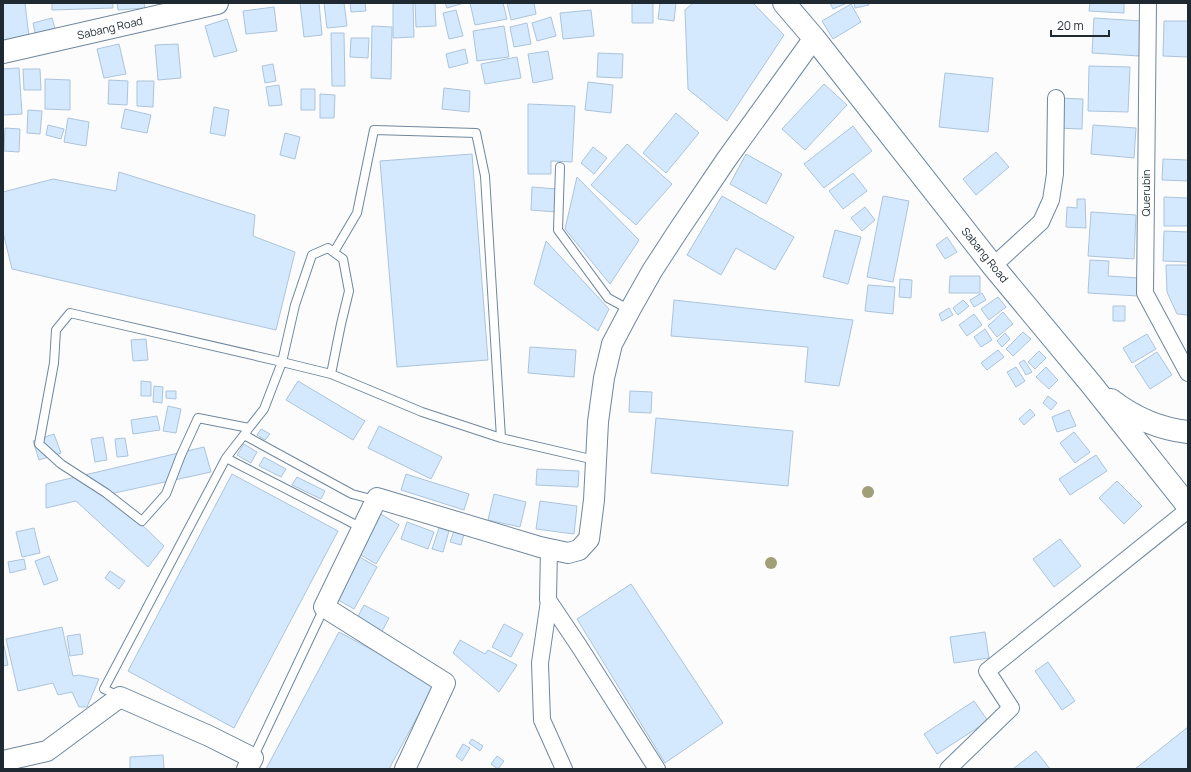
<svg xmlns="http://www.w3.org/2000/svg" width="1191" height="772" font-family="Manrope,sans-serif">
  <rect width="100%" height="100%" fill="#fcfcfc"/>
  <path fill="#d4e9fd" stroke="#abc4dc" d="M3,3H25L29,37L3,40Z
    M52,3H113V8L52,10Z
    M117,3H144L145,8L118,10Z
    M300,3H319L322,35L304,37Z
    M324,3H344L347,26L327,28Z
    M350,3H365L366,11L351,12Z
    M393,3H413L414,37L393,38Z
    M415,3H435L436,26L416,27Z
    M445,3H464L447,8Z
    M470,3H503L507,19L475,25Z
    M507,3H534L536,14L511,20Z
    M632,3H653V23H632Z
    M660,3H676L674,21L658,19Z
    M693,3H753L784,35L727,121L688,89L685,10Z
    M830,3H847L833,9Z
    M854,3H868L869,5L855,8Z
    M1090,3H1124V13L1089,11Z
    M851,4L861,22L833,39L822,21Z
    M274,7L277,31L246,34L243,11Z
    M456,10L463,36L449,39L443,13Z
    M591,10L594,36L563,39L560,13Z
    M551,17L556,36L537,41L532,23Z
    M52,18L56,32L36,37L33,23Z
    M1094,18L1141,21L1139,56L1092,53Z
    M227,19L237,51L214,57L205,26Z
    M1164,21H1188V57L1163,56Z
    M527,23L531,44L514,47L510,27Z
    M372,26L392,27L391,79L371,78Z
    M504,26L509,57L477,61L473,31Z
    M331,33H344L345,86H332Z
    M351,38H369L368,58L350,57Z
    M119,44L126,74L104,78L97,49Z
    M178,44L181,78L158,80L155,45Z
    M465,49L468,63L449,68L446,54Z
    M548,51L553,79L533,83L528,54Z
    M598,53L623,54L622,78L597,77Z
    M517,57L521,78L485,84L481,64Z
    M273,64L276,81L265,83L262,66Z
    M1089,66L1130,67L1128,112L1088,111Z
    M19,68L22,114L3,115V69Z
    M23,69H40L41,90H24Z
    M945,73L993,78L988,132L939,127Z
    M45,79L70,80V110L45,109Z
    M109,80L128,81L127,105L108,104Z
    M137,81H154L153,107L137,106Z
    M588,82L613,85L611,113L585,110Z
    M824,84L847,105L805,150L782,129Z
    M279,85L282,105L269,106L266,87Z
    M444,88L470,91L469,112L442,109Z
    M301,89H315V110H301Z
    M320,94L335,95L334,118H320Z
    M1058,98L1083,99L1082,129L1057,128Z
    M528,104L575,106L572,162L551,161V174H528Z
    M214,107L229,110L225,136L210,133Z
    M125,109L151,115L147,133L121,128Z
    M28,110L42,111L40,134L27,133Z
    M676,113L699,133L666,173L643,153Z
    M68,118L89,122L86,146L64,142Z
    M48,125L64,129L61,139L46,135Z
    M1093,125L1136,128L1134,158L1091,154Z
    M853,126L872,151L824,188L804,164Z
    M5,128L20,129L19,152L4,151Z
    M285,133L300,137L295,159L280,155Z
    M627,144L672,184L636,225L591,185Z
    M593,147L607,158L594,174L581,163Z
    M996,152L1009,167L976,195L963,179Z
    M472,154L488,360L397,367L380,161Z
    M746,154L782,174L766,204L730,184Z
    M1163,159L1188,160V181L1162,180Z
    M119,172L255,215L253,236L295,252L276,330L12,269L3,232V192L53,179L116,191Z
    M853,173L867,191L843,209L829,191Z
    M577,177L639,240L610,284L565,229Z
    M532,187L557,189L556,212L531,210Z
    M722,196L794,237L775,270L736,248L721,275L687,255Z
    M883,196L909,201L893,282L867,277Z
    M1164,197L1188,198V226H1164Z
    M1077,199H1085L1086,228L1066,227L1067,207L1077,208Z
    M865,207L875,220L862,231L851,218Z
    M1091,212L1136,215L1134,259L1088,256Z
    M835,230L861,237L848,284L823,277Z
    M1164,231L1188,232V262L1163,261Z
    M947,237L957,252L945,259L936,245Z
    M546,241L609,309L598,331L534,284Z
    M1090,260L1109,261L1108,276L1139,278L1138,296L1088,293Z
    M1166,265H1188V315L1177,314L1167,292Z
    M950,276H980V293H949Z
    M900,279L912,280L911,298L899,297Z
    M868,285L895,287L893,314L865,311Z
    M982,293L986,300L974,307L970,300Z
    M998,297L1006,307L989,320L981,309Z
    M674,300L853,320L839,386L805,382L808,347L671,336Z
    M963,300L969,306L958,315L953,308Z
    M1113,306H1125V321H1113Z
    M949,308L953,315L942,321L939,314Z
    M1003,312L1013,324L997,337L988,326Z
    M974,314L982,325L967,336L959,325Z
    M985,329L992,340L981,347L974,337Z
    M1023,332L1031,339L1013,356L1006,349Z
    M1005,333L1010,339L1002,347L997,341Z
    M1147,334L1156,349L1132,363L1123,348Z
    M146,339L148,360L133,361L131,340Z
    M530,347L576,350L574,377L528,373Z
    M998,350L1004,357L987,370L981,363Z
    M1039,351L1046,358L1035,369L1028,362Z
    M1157,352L1172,375L1150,389L1135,366Z
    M1024,360L1032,372L1026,375L1019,363Z
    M1016,367L1025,381L1016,387L1007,372Z
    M1046,367L1058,380L1049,389L1036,377Z
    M141,381L151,382V396H141Z
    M298,381L365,421L353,440L286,400Z
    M154,386L163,387L162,403L153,402Z
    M166,391H176V399L166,398Z
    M630,391L652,392L651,413L629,412Z
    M1048,396L1057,403L1051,410L1043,403Z
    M168,406L181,409L176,433L163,431Z
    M1030,409L1035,415L1024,425L1019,419Z
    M1069,410L1076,426L1057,432L1052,417Z
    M157,416L160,430L133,434L131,420Z
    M656,418L793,431L788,486L651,473Z
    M379,426L442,457L431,479L368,448Z
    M261,429L270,434L265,440L257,435Z
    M1074,432L1090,452L1075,463L1060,443Z
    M54,434L61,453L39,460L33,441Z
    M103,437L107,460L95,462L91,439Z
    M125,438L128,456L117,457L115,439Z
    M244,444L257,452L251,463L237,455Z
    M204,447L211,472L110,494L164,546L148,567L76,501L46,508V484Z
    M1096,455L1107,471L1070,495L1059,479Z
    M264,457L286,469L281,477L259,466Z
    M537,469L579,471L578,487L536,485Z
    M232,474L338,531L234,728L128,671Z
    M406,474L469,494L464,510L401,490Z
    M297,477L325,491L321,499L292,485Z
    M1117,481L1142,506L1124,524L1099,498Z
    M494,494L526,502L520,527L488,520Z
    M540,501L577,506L574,534L536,529Z
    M379,513L399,525L376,564L356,552Z
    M407,522L434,532L428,549L401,539Z
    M34,528L40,553L22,557L16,532Z
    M439,528L449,531L443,552L432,549Z
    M454,531L464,534L461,545L450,542Z
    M1060,539L1081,566L1054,587L1033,559Z
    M356,555L377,567L354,609L333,597Z
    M49,556L58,580L44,585L35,561Z
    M24,559L26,569L10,573L8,562Z
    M110,571L125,581L119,589L105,578Z
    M631,584L723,723L665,763L577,619Z
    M364,605L389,618L381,633L356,620Z
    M504,624L523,634L511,657L492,647Z
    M62,627L73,676L79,675L99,679L87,707H79L72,692L58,695L53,683L18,691L6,639Z
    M339,632L435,684L389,769H266Z
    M985,632L989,658L954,663L950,637Z
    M80,634L83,654L70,656L67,636Z
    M460,640L485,654L488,650L517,665L499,692L453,653Z
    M3,641L8,665L3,666Z
    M1048,662L1075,701L1062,710L1035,671Z
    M974,701L988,721L937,754L924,734Z
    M1188,727V769H1135Z
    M472,739L483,746L480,751L469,743Z
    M463,744L470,748L462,761L456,756Z
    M1036,751L1050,769H1013Z
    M163,755L164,769H130V757Z
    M497,756L504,761L498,769L491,764Z"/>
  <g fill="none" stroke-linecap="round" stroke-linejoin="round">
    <defs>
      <path id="service" d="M560,167L558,230L608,298L630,310
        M334,252L357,213L374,130L476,133L485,176L501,438
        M70,313L282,362L264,409L249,428L198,418L181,455L166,494L142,521L106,493L61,464L39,444L54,363L56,330Z
        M331,374L341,324L349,291L343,259L328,248L312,255L295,305L282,362L331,374L422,412L501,438L595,460
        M244,435L352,494L375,500
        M226,458L247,431
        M119,696L104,689L226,458L362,528
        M253,758L324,608"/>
      <path id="minor" d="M1148,3L1145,293L1188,373
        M993,266L1041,222L1051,200L1055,174L1056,98
        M549,549L548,600L579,646L657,769
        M549,601L540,663L542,720L564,769
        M948,769L1011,708L987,671L1188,510"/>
      <path id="tertiary" d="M3,761L47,751L120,697L209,736L253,758L247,769
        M405,769L445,683L324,607L377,498L540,547L568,553L579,550L589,539L594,500L598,422L604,378L612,344L630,310L652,271L678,231L726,160L814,38"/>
      <path id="secondary" d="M784,3L814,38L993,266L1091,384L1188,506
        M3,52L217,3
        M1111,400C1133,417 1160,429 1188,432"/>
    </defs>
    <use href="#service" stroke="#6f879d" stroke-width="10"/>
    <use href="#minor" stroke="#6f879d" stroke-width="18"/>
    <use href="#tertiary" stroke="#6f879d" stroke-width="22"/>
    <use href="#secondary" stroke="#6f879d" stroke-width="24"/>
    <use href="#service" stroke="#fff" stroke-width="8"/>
    <use href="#minor" stroke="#fff" stroke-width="16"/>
    <use href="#tertiary" stroke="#fff" stroke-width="20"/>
    <use href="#secondary" stroke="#fff" stroke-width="22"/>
  </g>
  <g fill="#a19f77">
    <circle cx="868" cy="492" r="6"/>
    <circle cx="771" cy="563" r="6"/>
  </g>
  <g text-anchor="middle" stroke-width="3.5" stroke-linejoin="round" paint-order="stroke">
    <g font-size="11" fill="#1f2932" stroke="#fff">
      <text transform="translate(110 28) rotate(-13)" y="4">Sabang Road</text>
      <text transform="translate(1146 193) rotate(-90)" y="4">Querubin</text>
      <text transform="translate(985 255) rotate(51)" y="4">Sabang Road</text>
    </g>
  </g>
  <rect width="1191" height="772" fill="none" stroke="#1f2932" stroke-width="8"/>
  <path d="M1051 30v6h58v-6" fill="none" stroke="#1f2932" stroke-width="2"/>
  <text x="1057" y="30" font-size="12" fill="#1f2932" stroke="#ffffff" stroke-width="3" paint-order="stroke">20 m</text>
</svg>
